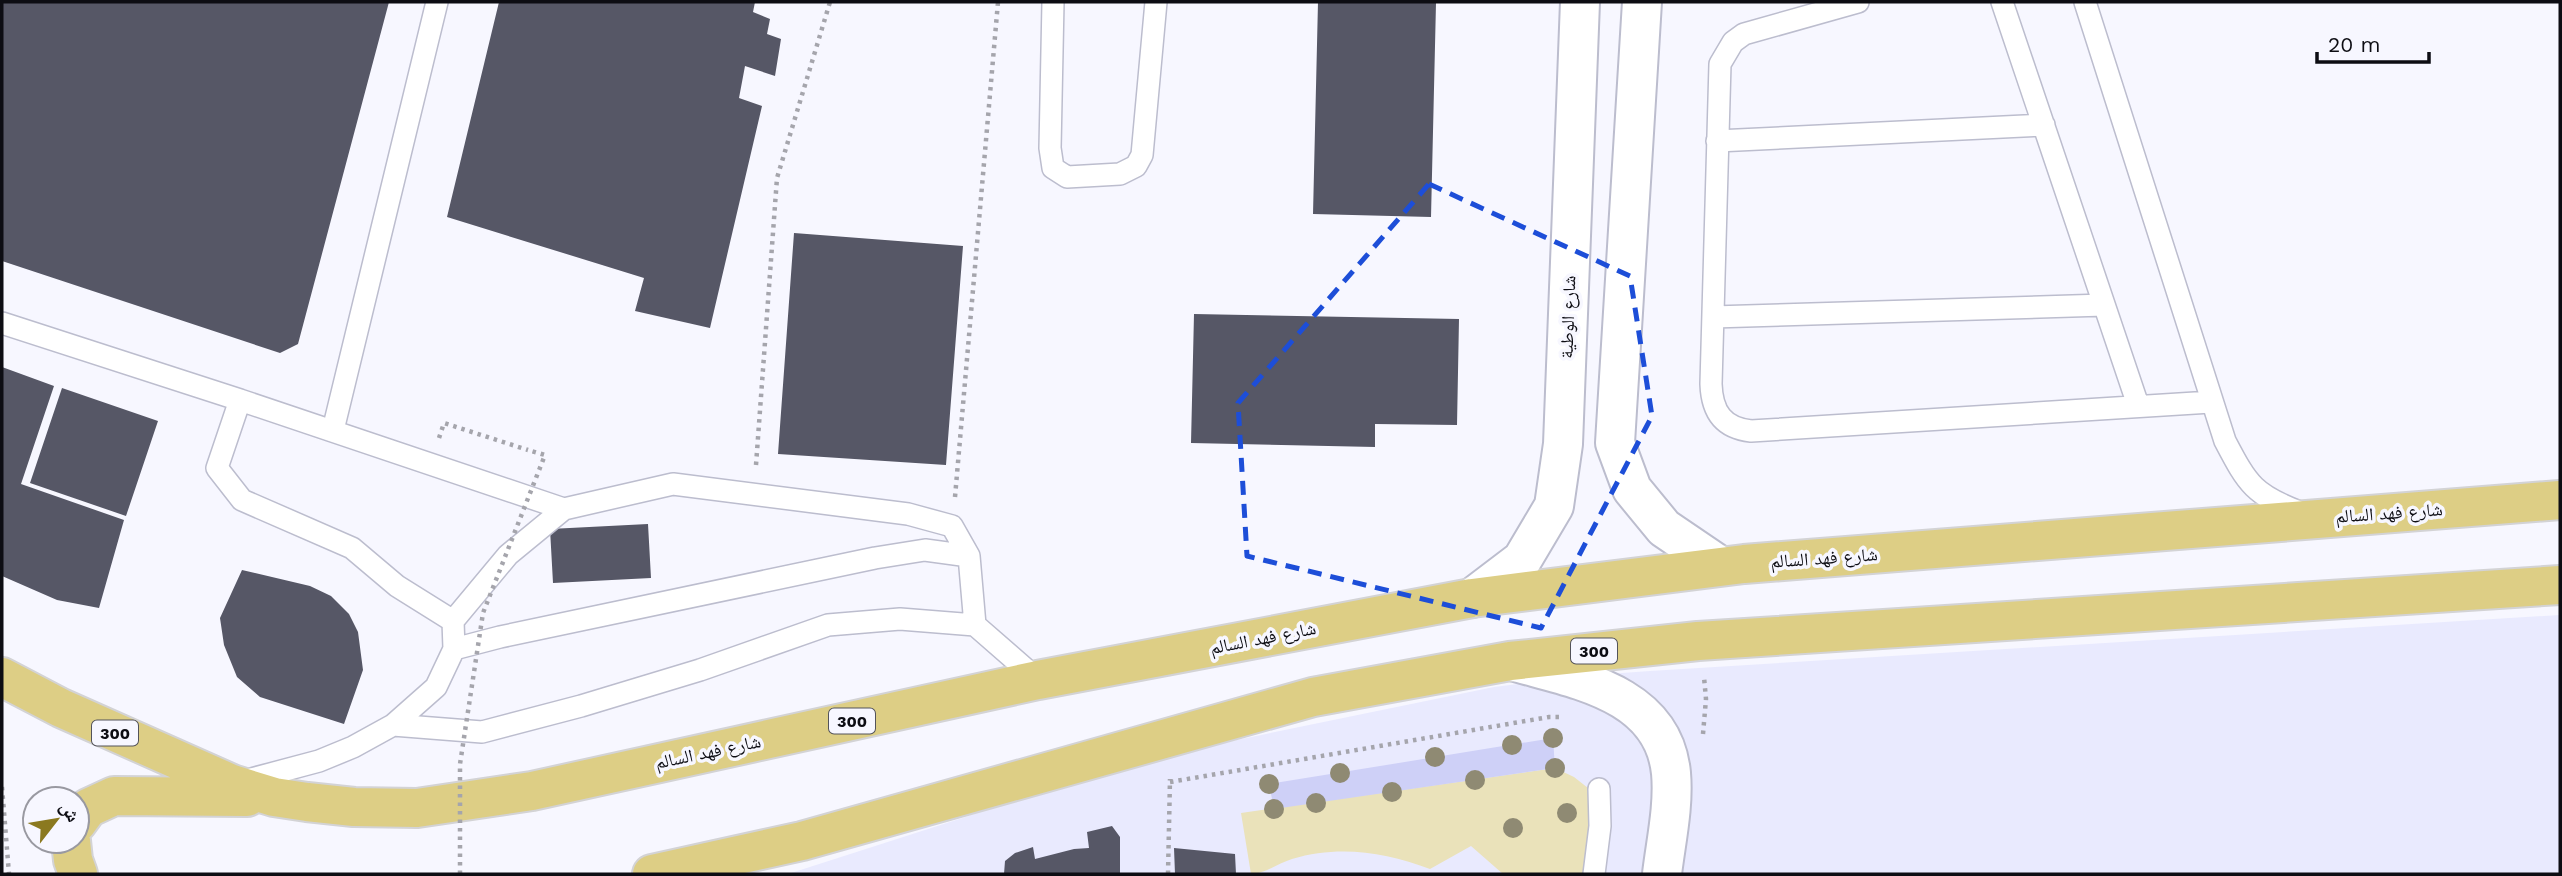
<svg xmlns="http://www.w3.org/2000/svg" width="2562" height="876" font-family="'Work Sans','Noto Naskh Arabic',sans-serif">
  <rect width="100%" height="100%" fill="#f7f7ff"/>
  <path fill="#e9eafe" d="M2560,615V874H788L1009,803L1222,743L1494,687L1580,676L1650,671Z"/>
  <path fill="#eae2ba" d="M1555,768L1574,777L1588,788L1591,828L1585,874H1503L1471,846L1430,869C1385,852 1339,845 1292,859C1279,863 1264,874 1251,874L1241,813Z"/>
  <path fill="#ced0f7" d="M1553,738L1555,768L1274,809L1269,784Z"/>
  <path fill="#565766" d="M2,2H389L298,344L280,353L2,261Z
    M499,2H755L753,12L770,19L767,34L781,39L775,76L745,66L739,98L762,106L710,328L635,311L644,278L447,217Z
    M1318,2L1436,3L1431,217L1313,214Z
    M794,233L963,246L946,465L778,454Z
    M1194,314L1459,319L1457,425L1375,424V447L1191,443Z
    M2,367L54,386L21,484L124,520L99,608L57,600L2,576Z
    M62,388L158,421L126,516L30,483Z
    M648,524L651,578L553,583L550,529Z
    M242,570L310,586L331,596L349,614L358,632L363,670L344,724L260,697L237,677L224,645L220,618Z
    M1112,826L1120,837V874H1004L1005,861L1015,853L1033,847L1035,859L1074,849L1089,848L1087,832Z
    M1174,848L1235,854L1236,874H1175Z"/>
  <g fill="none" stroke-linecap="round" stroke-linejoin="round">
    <defs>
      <path id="lane" d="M1053,2L1050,148L1053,168L1067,177L1120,174L1136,166L1142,155L1156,2
        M1858,2L1744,34L1733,42L1720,64L1711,384C1712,412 1723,428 1751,431L2211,402
        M2002,2L2138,405
        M2085,2L2225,441C2248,485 2254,495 2302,513
        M1717,141L2044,125
        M1713,317L2104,305
        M2,323L240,400
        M333,430L437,2
        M453,621L397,586L352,548L242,500L217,468L240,400L564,509
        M454,649L500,637L875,558L925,550L969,556
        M393,725L436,687L454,649L453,621L508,555L564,509L673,484L908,514L952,526L969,556L975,625
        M240,782L319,761L353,747L393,725L482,732L581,706L700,670L828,625L900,619L975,625L1038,680
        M1594,874L1600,826L1599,789"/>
      <path id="street" d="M1642,2L1615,443L1632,489L1664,528L1720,566
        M1472,598L1522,560L1554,506L1563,444L1580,2
        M1512,661C1574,679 1663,692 1671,773C1674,806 1666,841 1662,874"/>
      <path id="primary" d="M2,677L61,708L232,784L274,797L307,802L354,807L417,808L532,791L1038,680L1472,598L1744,564L2560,500
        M77,823L88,808L114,796L247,797
        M71,841L73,860L78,874
        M652,874L802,841L1313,697L1510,661L1698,641L2560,585"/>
    </defs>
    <use href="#lane" stroke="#bcbdce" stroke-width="24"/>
    <use href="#street" stroke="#bcbdce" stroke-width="42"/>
    <use href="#primary" stroke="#d3d3d5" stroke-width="42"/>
    <path stroke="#a5a5ac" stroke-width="4.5" stroke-dasharray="3.5 5" stroke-linecap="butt" d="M439,438L444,423L528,450
      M756,465L777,178L830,2
      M955,497L998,2
      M1703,734L1706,699L1704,677
      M1170,782L1549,717H1563
      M2,787L9,874
      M1168,874L1170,779"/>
    <use href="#lane" stroke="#fff" stroke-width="21"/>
    <use href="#street" stroke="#fff" stroke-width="38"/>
    <use href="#primary" stroke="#ddce85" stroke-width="38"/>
    <path stroke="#a5a5ac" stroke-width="4.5" stroke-dasharray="3.5 5" stroke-linecap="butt" d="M460,874V764L483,613L545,455L528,450"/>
  </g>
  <g fill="#8f8a73">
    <circle cx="1553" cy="738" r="10"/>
    <circle cx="1512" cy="745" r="10"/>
    <circle cx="1435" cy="757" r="10"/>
    <circle cx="1555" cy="768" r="10"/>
    <circle cx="1340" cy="773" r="10"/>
    <circle cx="1475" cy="780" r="10"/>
    <circle cx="1269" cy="784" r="10"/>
    <circle cx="1392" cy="792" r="10"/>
    <circle cx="1316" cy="803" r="10"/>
    <circle cx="1274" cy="809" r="10"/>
    <circle cx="1567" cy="813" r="10"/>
    <circle cx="1513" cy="828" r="10"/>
  </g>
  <path fill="none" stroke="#1d4ed8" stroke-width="5" stroke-dasharray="14 9" stroke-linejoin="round" d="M1429,184L1630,276L1652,416L1541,628L1247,556L1238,403Z"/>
  <g text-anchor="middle" stroke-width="7" stroke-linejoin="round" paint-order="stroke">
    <g fill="#f7f7ff" stroke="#53535a" stroke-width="2">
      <rect x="1571" y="638.5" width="46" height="25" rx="5"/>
      <rect x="829" y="708.5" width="46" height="25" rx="5"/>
      <rect x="92" y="720.5" width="46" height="25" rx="5"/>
    </g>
    <g font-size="16" font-weight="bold" fill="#0d0d13">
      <text x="1594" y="657">300</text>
      <text x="852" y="727">300</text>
      <text x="115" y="739">300</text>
    </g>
    <g font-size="18" fill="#0d0d13" stroke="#f7f7ff">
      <text transform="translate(1568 317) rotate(-88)" y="6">شارع الوطية</text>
      <text transform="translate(2389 513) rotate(-4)" y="6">شارع فهد السالم</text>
      <text transform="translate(1824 558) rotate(-4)" y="6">شارع فهد السالم</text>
      <text transform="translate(1263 638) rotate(-11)" y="6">شارع فهد السالم</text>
      <text transform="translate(708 752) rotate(-12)" y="6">شارع فهد السالم</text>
    </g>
  </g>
  <rect width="2562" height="876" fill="none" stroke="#0d0d13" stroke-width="7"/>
  <g transform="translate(56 820) rotate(59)"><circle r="33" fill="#f7f7ff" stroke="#9999a1" stroke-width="2"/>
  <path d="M0-5L12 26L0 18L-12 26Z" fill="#8b791f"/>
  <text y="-10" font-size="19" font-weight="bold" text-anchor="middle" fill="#0d0d13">ش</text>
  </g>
  <path d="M2317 52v10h112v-10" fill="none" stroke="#0d0d13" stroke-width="3.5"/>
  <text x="2328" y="52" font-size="21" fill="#0d0d13" stroke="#f7f7ff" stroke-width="5" paint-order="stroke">20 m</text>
</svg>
